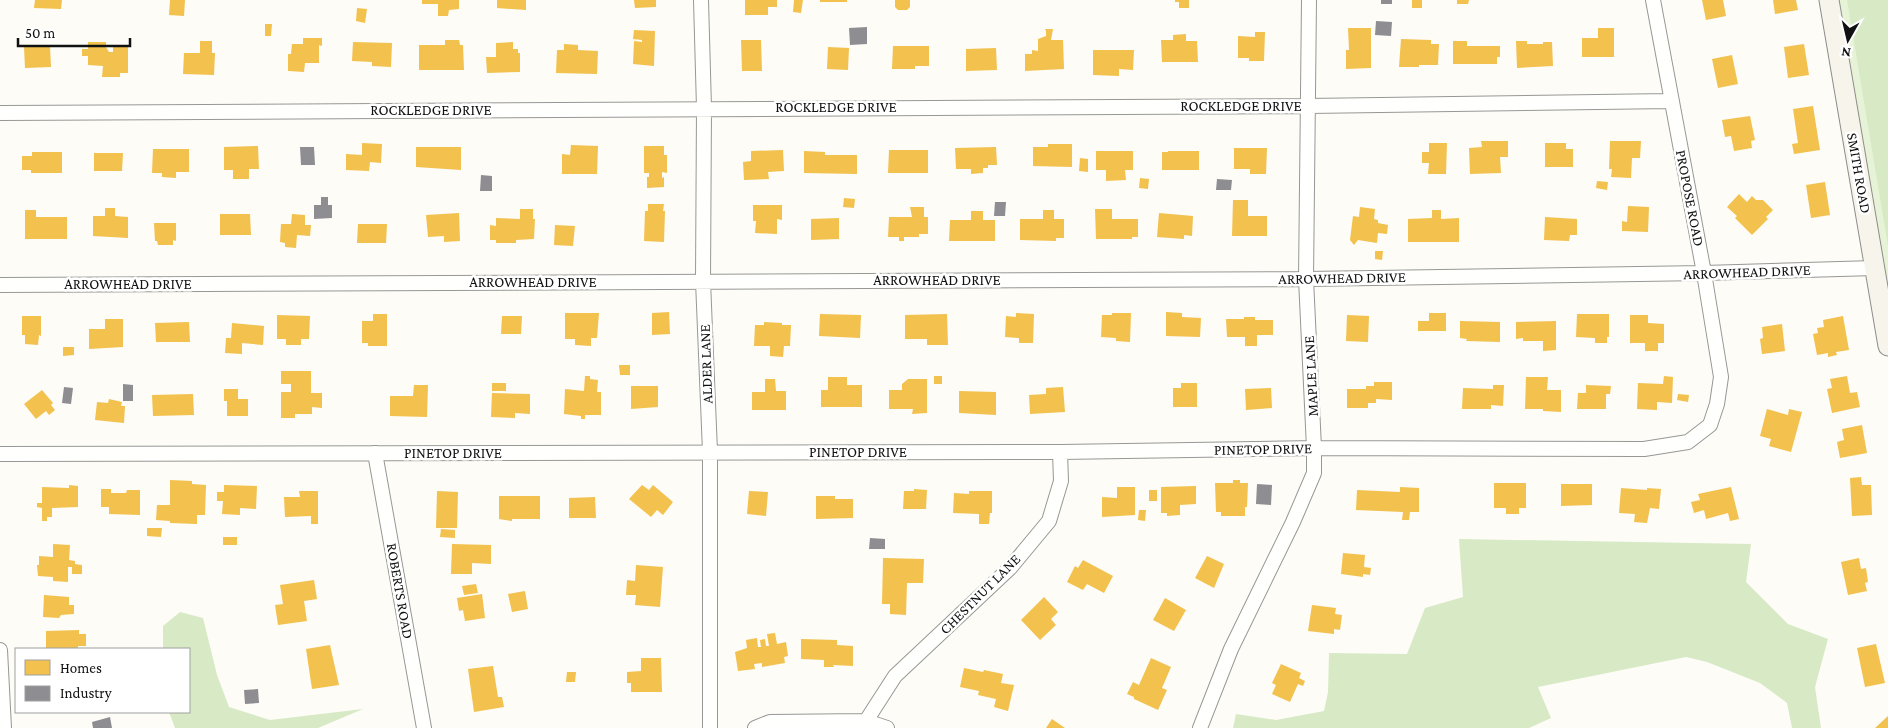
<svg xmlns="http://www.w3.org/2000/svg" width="1888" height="728" font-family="'Crimson Pro',serif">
  <rect width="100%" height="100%" fill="#fdfcf7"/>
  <path fill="#e7f3d7" d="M1838,0H1888V341Z"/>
  <path fill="#d8eac5" d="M1847,0H1888V246Z
    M1459,539L1751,544L1746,582L1788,624L1828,639L1815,687L1821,728H1792L1787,703L1760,683L1707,662L1686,657L1538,687L1551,718L1529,728H1233L1236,714L1276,720L1324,711L1328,692L1329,653L1407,654L1425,608L1463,597Z
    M180,612L203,618L217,675L229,707L270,720L363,709L318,728H175L169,712H189V649H163V626Z"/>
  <path fill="#f2c14e" d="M35,0H62L61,9L34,8Z
    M170,0H185L184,16L169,15Z
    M422,0H459V9L449,10L448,16H438V4H422Z
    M497,0H526V10L497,8Z
    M634,0H656V7L635,8Z
    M745,0H777V7H768V15H745Z
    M794,0H803L801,13L793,12Z
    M820,0H847V2H820Z
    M895,0H910V7L907,10H898L895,7Z
    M1175,0H1189V8H1179V2H1175Z
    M1412,0H1422V8H1412Z
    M1457,0H1469L1468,4H1457Z
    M1702,0H1723L1726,16L1706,20Z
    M1773,0H1796L1798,10L1775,14Z
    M357,8L367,9L365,23L356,21Z
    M265,24H272L271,36H265Z
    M1348,28H1371V68L1346,69V50H1349Z
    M1598,28H1614V57H1582V38H1598Z
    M1045,29H1053L1051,40H1063L1064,69L1025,71V54H1032V50L1038,51V39L1046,36V31Z
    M634,30L655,31L654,66L633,64L634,41L642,42V40L633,39Z
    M1255,32H1265L1264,61H1249V58H1238V36L1255,37Z
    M1186,34V41H1197L1198,62H1162L1161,40H1173V35Z
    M303,38H322V46L319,45V63H305L304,72L288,71V54H291L292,44H303Z
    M1401,39L1431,40V44H1439L1438,65H1419V67H1399Z
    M445,40H459L460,45H463L464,70H419V45H445Z
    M741,40H761L762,71H742Z
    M200,41H212V53H215L214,75L183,74L184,53H200Z
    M1453,41H1467V46H1500V57H1497V64H1453Z
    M1516,41H1527V44H1543V42H1552L1553,66L1517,68Z
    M88,42H106V47L109,52H113V47H128V73H120V77H102L103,66L88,65V56H82V49H88Z
    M353,42L392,43L391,67L372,66V62L352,61Z
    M513,42V49H518V53H520V72L487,73L486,57H496V43Z
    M564,44L578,45V50L598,51L597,74L556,73L557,50H564Z
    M1804,44L1809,75L1788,78L1784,47Z
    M50,46L51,67L25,68L24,47Z
    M893,46H929V66H915V69H892Z
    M828,47L849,48L848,70L827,69Z
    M996,48L997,70L966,71V49Z
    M1093,50H1134L1133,70L1119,69V76L1093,75Z
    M1732,55L1738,84L1718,88L1712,59Z
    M1813,106L1820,150L1794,154L1792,144L1798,143L1793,109Z
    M1750,116L1755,140L1751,141L1752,148L1734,151L1731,136L1725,137L1722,120Z
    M1481,141H1508V157H1500L1501,173L1470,174L1469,148L1482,147Z
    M1610,141H1641L1640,158H1632L1631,178L1611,177L1612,169H1609Z
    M362,143L382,144L381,163L370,162L369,171L346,170V154L362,155Z
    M1429,143H1447L1446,174H1428L1429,163H1422V152H1429Z
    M1545,143H1566V149H1573V167H1545Z
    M1048,144H1072V167L1033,166V147H1048Z
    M571,145L598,146L597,174H562V154L570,155Z
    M258,146L259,169H249V179H233V170H224V147Z
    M644,146H664V155H667V173L662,172V178L664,177V187L647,188V177H649V173H644Z
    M416,147H461V170L416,167Z
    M996,147L997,165H988V168H983V173L971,174V169H956L955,148Z
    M1234,148H1267L1266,174H1250V169H1234Z
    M153,149H189V172H176V178L162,177V173H152Z
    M783,150L784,171L768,172L769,179L744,180L743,162L751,161V151Z
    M889,150H928V173H888Z
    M804,151L825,152V155H857V174L804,173Z
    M1096,151H1133V170H1125L1126,180L1106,181V170H1096Z
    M1168,151H1199V170H1162V152H1168Z
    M32,152H62V173H31V170H22V156H32Z
    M94,153H123L122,171H94Z
    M1080,158L1088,159V172L1079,171Z
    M1140,178L1149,179L1148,189L1139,188Z
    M1597,181L1608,182L1607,190L1596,188Z
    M1825,182L1830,215L1811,218L1806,185Z
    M1739,194L1747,202L1752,196L1756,200H1763L1773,210L1766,217L1768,219L1752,235L1735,218L1737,216L1727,207Z
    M844,198L855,199L854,208L843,207Z
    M1233,200H1248V216H1267V236H1232Z
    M648,204H664L663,211H665L664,242L644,241L645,211H648Z
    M753,205H782V220L777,219V234L755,233L756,221H753Z
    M1628,206L1649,207L1648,232L1622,231V221L1627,222Z
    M910,207H924V217H928V234H919V237H904V241H899V237H888L889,217H912Z
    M1360,207L1375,209L1374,219L1378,220V223L1388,225L1387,234L1378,233L1377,243L1358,240L1354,245L1350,240L1353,216L1359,217Z
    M105,208H115V216L128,217V238L93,236V216H105Z
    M520,209H533V219H535L534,239L516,240V243H496V240H490V225L496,226V218L520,219Z
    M1095,209H1112V219H1138V237H1132V239H1096Z
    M25,210H36V217H67V239H25Z
    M1043,210H1054V219H1064V238H1056V241L1020,240V219H1043Z
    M1432,210H1441V219L1459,218V242H1408V219L1432,218Z
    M971,211H983V220H995V241H949L950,220H971Z
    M459,213L460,241L444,242V236L428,237L426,215Z
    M1159,213L1193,216L1192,236L1184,235V239L1157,237Z
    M220,214H250L251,235H220Z
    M292,214L305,215V225H311L310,236L297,235L296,248L285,247V243L280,242L281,224H291Z
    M1545,217L1577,219V235H1570L1569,241L1544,240Z
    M839,218V239L811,240V219Z
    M154,223H176V241L173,240V245H158L157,241H155Z
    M358,224H387L386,243H357Z
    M555,225L575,226L573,246L554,245Z
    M1375,251H1383L1382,260L1375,259Z
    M669,312L670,334L652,335V313Z
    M1166,312L1182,313V317L1201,318L1200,337L1166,336Z
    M565,313H599L597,338H591V346L575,345V339H565Z
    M1016,313L1034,314L1033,343H1019V338L1005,337L1006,316L1016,317Z
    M1112,313H1131L1130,342L1116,341V338L1101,337L1102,315H1112Z
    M1429,313H1446V331H1418V321H1429Z
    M373,314H387V346H368V343H362V321H373Z
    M820,314L861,315L860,338L819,336Z
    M947,314L948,345H927V339H905V315Z
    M1577,314H1609V337H1607V343H1595V338L1576,337Z
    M277,315L310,316L309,339H301V345H286V339H277Z
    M1347,315L1369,316L1368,342L1346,341Z
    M1630,315H1648V323L1664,324V343H1658V351H1645V343H1630Z
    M22,316H41V336L39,335L38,345L25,344V335H22Z
    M502,316H522L521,334H501Z
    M1843,316L1849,350L1836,352L1837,355L1828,357V353L1817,355L1813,334L1818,333L1817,328L1824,327L1823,320Z
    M1244,317H1255V320H1273V335H1257V346H1245V337H1227L1226,319H1244Z
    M105,319H123V347L89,349V329H105Z
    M1460,321L1500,322V342L1466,341L1467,339L1460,338Z
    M1556,321V350L1543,351V341H1523V338L1516,339V322Z
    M189,322L190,342H156L155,323Z
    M764,322L782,323V325H791L790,346H784L783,357L770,356V346H754L755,325H764Z
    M232,323L264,326L263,345L242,343V354L225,353L226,338H231Z
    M1782,324L1785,351L1762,354L1760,339L1763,338L1762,327Z
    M63,347H74V355L63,356Z
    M619,365H630V375H620Z
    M281,371H311V393H322V408L312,407V414H295V418H281V392H291V384H281Z
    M585,376H590V379L598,380L597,392H601V415H585V419H581V416L564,414L565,389L584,391Z
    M934,376H942V384H934Z
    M1664,376L1673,377L1672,403L1657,402V410L1637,409L1638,383L1663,384Z
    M1847,376L1850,393L1857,392L1860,407L1832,413L1827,389L1832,388L1830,379Z
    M828,377H847V385H862V407H821V390H828Z
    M1526,377H1548L1547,390H1561V412L1543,411V409H1525Z
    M765,379H775L776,391H786V410H752V392H765Z
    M908,379H927V413L912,414L913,409H889V390H902V384Z
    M1374,382H1392V400L1376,399V403H1368V408H1347V389H1366V386H1374Z
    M492,383H506V391H492Z
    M1181,383H1197V407H1173V388H1181Z
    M414,385H428L427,417L390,416V396H413Z
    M1493,385H1504L1503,406L1491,405V409H1462L1463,388L1493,389Z
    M1586,385L1611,386L1610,394H1606V409H1577L1578,393H1586Z
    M631,386H658V407L631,409Z
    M1063,387L1065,412L1030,414L1029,395L1046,394V388Z
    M1271,388L1272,408L1246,410L1245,389Z
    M224,389H238V399H248V416H227V401H224Z
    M42,390L53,403L51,405L55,410L49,415L46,411L36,419L24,404Z
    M959,391L996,392V415L959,413Z
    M492,393L530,394V414L515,413V418L491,417Z
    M193,394L194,415L153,416L152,395Z
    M1678,394L1689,395L1688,402L1677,400Z
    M109,399L122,402L121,406H125L124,423L95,420L97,402L108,403Z
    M1767,409L1788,415L1789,409L1802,412L1791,452L1769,446L1771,439L1760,436Z
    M1862,425L1867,453L1840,458L1837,442L1844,440L1842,429Z
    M1861,477L1862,485H1871L1872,515L1852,516L1850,478Z
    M170,480L192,481V484L206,485L205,515H197V524L170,523V521L156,520L157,505H170Z
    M1233,480H1240V483H1248L1247,507H1245V516H1221V512H1216L1215,483H1233Z
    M1494,483H1526V508H1519V514H1506V508H1494Z
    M1561,484H1592V505L1561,506Z
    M69,485L78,486V507L52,508V517H47V521H42V508L37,507V503H42V487L69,488Z
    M224,485L257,486L256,509L240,508V515L222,514L223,501H217V492H224Z
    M642,485L649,490L653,485L673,502L663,515L657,510L651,517L629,499Z
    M1196,486V504L1180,505V515L1167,516V513H1161V487Z
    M1117,487H1135V515L1102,517V497L1117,498Z
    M1400,487L1419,488V512H1410L1409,520H1402L1403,512L1356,510L1357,490L1400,492Z
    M1731,487L1739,519L1730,521L1728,513L1706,519L1704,510L1694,513L1691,502L1700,500L1698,494Z
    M1621,488L1647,490V488L1661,489L1659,509L1650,508L1647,523L1634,522L1635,514L1619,513Z
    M101,489H111V493H126L127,490H140V515L109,514V507H101Z
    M914,489L927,490L926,509H903L904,491H914Z
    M1149,490H1157V501H1149Z
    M299,491H318V524H311V516L285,517L284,497H300Z
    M437,491L458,492L457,528H436Z
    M749,491L768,492L766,516L747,514Z
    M969,491H992V513H990L989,524H979V514L953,513L954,493L969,494Z
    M499,496H540V519H512V521L499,519Z
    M816,496H835V499H853V518L816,519Z
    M595,497L596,518H569V498Z
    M1139,510H1146L1145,521L1138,520Z
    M147,528H162L161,537L147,536Z
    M441,529L455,530V538L440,537Z
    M223,537H237V545H223Z
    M53,544L70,545L69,560L75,561V564L82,565V574H72V567H68V582L53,581V577L38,576L37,565H39V556L53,557Z
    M452,544L491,545V564L472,563V574H451Z
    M1343,553L1365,555L1364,567L1371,568L1370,575L1363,574V577L1341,574Z
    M1207,556L1224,564L1214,588L1195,578Z
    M883,558L924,559L923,583H907L906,615L890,614V604H882Z
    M1859,558L1861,569L1866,568L1868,582L1865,583L1867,591L1848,595L1841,562Z
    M1083,560L1113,576L1104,593L1087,584L1083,590L1067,582L1075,566L1078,568Z
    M636,565L663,567L660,607L635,605L636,595H626L627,580L635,581Z
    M314,580L317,599L304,601L307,621L278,625L275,605L283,604L280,585Z
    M476,584L478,593L464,595L462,586Z
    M525,591L528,609L512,612L508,594Z
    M482,594L485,618L465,621L463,610L459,611L457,598Z
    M44,595L69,597V605H74V614L61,615L59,618L43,617Z
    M1044,597L1058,612L1051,619L1056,625L1040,640L1021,620Z
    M1165,598L1186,610L1174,631L1153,620Z
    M1312,605L1336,608L1335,614L1342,615L1340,630L1334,629V634L1308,631Z
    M79,630V634H86V646H78V649H46V631Z
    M775,633L777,644L786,642L788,656L784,657L785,663L762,667V663L754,664L755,669L738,671L735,652L747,648L746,640L757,638L758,647H761L760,640L765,639L766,646H769L767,634Z
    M801,639L837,640V645L853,646V666L833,665L834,667H824V660L801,659Z
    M1876,644L1885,683L1865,687L1857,648Z
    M330,645L339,685L312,689L306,649Z
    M641,658H661L662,692H631V683H627V672L641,671Z
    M1151,658L1171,667L1162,688L1167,690L1158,710L1134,699V697L1127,694L1133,682L1139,685Z
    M1281,664L1301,673L1299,678L1305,681L1303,686L1298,684L1290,702L1272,694L1276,685L1272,683Z
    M493,666L498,697H502L504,707L474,712L468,669Z
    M964,668L983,672L984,670L1003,674L1001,683L1014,685L1008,711L994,707L996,699L978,695L979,691L960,687Z
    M567,672H576L575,682H566Z
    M1888,716V728H1875Z
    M1052,719L1065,728H1046Z"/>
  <path fill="#8d8d92" d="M1381,0H1392V4H1381Z
    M1376,21L1392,22L1391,36L1375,35Z
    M867,27V44L850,45L849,28Z
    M300,147H314L315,165H301Z
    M481,175L492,176V191H480Z
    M1217,179L1232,180L1231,190H1216Z
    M321,197H328V205H332V218L314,219V205H321Z
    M995,202H1006L1005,216H994Z
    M123,384L133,385V401H123Z
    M64,387L73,388L71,404L62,403Z
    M1257,484L1272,485L1271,505L1256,504Z
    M870,538L885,539V549H869Z
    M258,689L259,703L245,704L244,690Z
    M110,717L112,728H93L92,722Z"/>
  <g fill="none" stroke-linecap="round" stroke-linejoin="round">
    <defs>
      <path id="street" d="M701,0L704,108L703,281L710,452V728
        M0,113L1308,106L1671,101
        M0,285L1306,279L1704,273L1875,268
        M375,453L424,728
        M0,454L1060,452L1314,448L1644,449L1688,442L1710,425L1717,404L1721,377L1704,273L1653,0
        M0,650L4,728
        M866,721L895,676L1010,568L1049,521L1061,481L1060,452
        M755,728L770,722L866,721L887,728
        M1200,728L1231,649L1293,522L1314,473V448L1306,279L1309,0"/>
      <path id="secondary" d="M1829,0L1888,346"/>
    </defs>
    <use href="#street" stroke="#979795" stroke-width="16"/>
    <use href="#secondary" stroke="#8e8d8b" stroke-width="21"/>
    <use href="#street" stroke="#fffffe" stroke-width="14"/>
    <use href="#secondary" stroke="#f6f4eb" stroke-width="19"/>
  </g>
  <g text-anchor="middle" stroke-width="5" stroke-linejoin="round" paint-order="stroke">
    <g font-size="15" fill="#111" stroke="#fff">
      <text x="1241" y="111">ROCKLEDGE DRIVE</text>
      <text x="836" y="112">ROCKLEDGE DRIVE</text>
      <text x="431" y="115">ROCKLEDGE DRIVE</text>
      <text transform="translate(1859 173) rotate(80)" y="5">SMITH ROAD</text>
      <text transform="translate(1690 198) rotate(79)" y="5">PROPOSE ROAD</text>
      <text transform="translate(1747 272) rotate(-2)" y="5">ARROWHEAD DRIVE</text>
      <text transform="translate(1342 278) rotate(-1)" y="5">ARROWHEAD DRIVE</text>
      <text x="937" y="285">ARROWHEAD DRIVE</text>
      <text x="533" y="287">ARROWHEAD DRIVE</text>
      <text x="128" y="289">ARROWHEAD DRIVE</text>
      <text transform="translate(706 364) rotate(-92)" y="5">ALDER LANE</text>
      <text transform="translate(1311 376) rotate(-93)" y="5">MAPLE LANE</text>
      <text transform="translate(1263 449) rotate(-1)" y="5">PINETOP DRIVE</text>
      <text x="858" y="457">PINETOP DRIVE</text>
      <text x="453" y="458">PINETOP DRIVE</text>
      <text transform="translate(400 591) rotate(80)" y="5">ROBERTS ROAD</text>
      <text transform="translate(980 594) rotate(-45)" y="5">CHESTNUT LANE</text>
    </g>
  </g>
  <rect x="15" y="648" width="175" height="65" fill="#ffffff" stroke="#a0a0a0"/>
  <rect x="25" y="660" width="25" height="15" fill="#f2c14e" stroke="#a0a0a0"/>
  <text x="60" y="673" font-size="15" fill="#111111">Homes</text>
  <rect x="25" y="686" width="25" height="15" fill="#8d8d92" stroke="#a0a0a0"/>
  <text x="60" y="698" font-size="15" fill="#111111">Industry</text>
  <g transform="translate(1848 40) rotate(188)" stroke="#ffffff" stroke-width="4" paint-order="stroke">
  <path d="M0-4L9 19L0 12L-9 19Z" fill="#111111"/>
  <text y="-8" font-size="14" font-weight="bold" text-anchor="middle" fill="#111111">N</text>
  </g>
  <path d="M18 38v8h112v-8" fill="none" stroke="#111111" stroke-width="2.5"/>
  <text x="25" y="38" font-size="15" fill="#111111" stroke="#ffffff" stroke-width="4" paint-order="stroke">50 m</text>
</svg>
